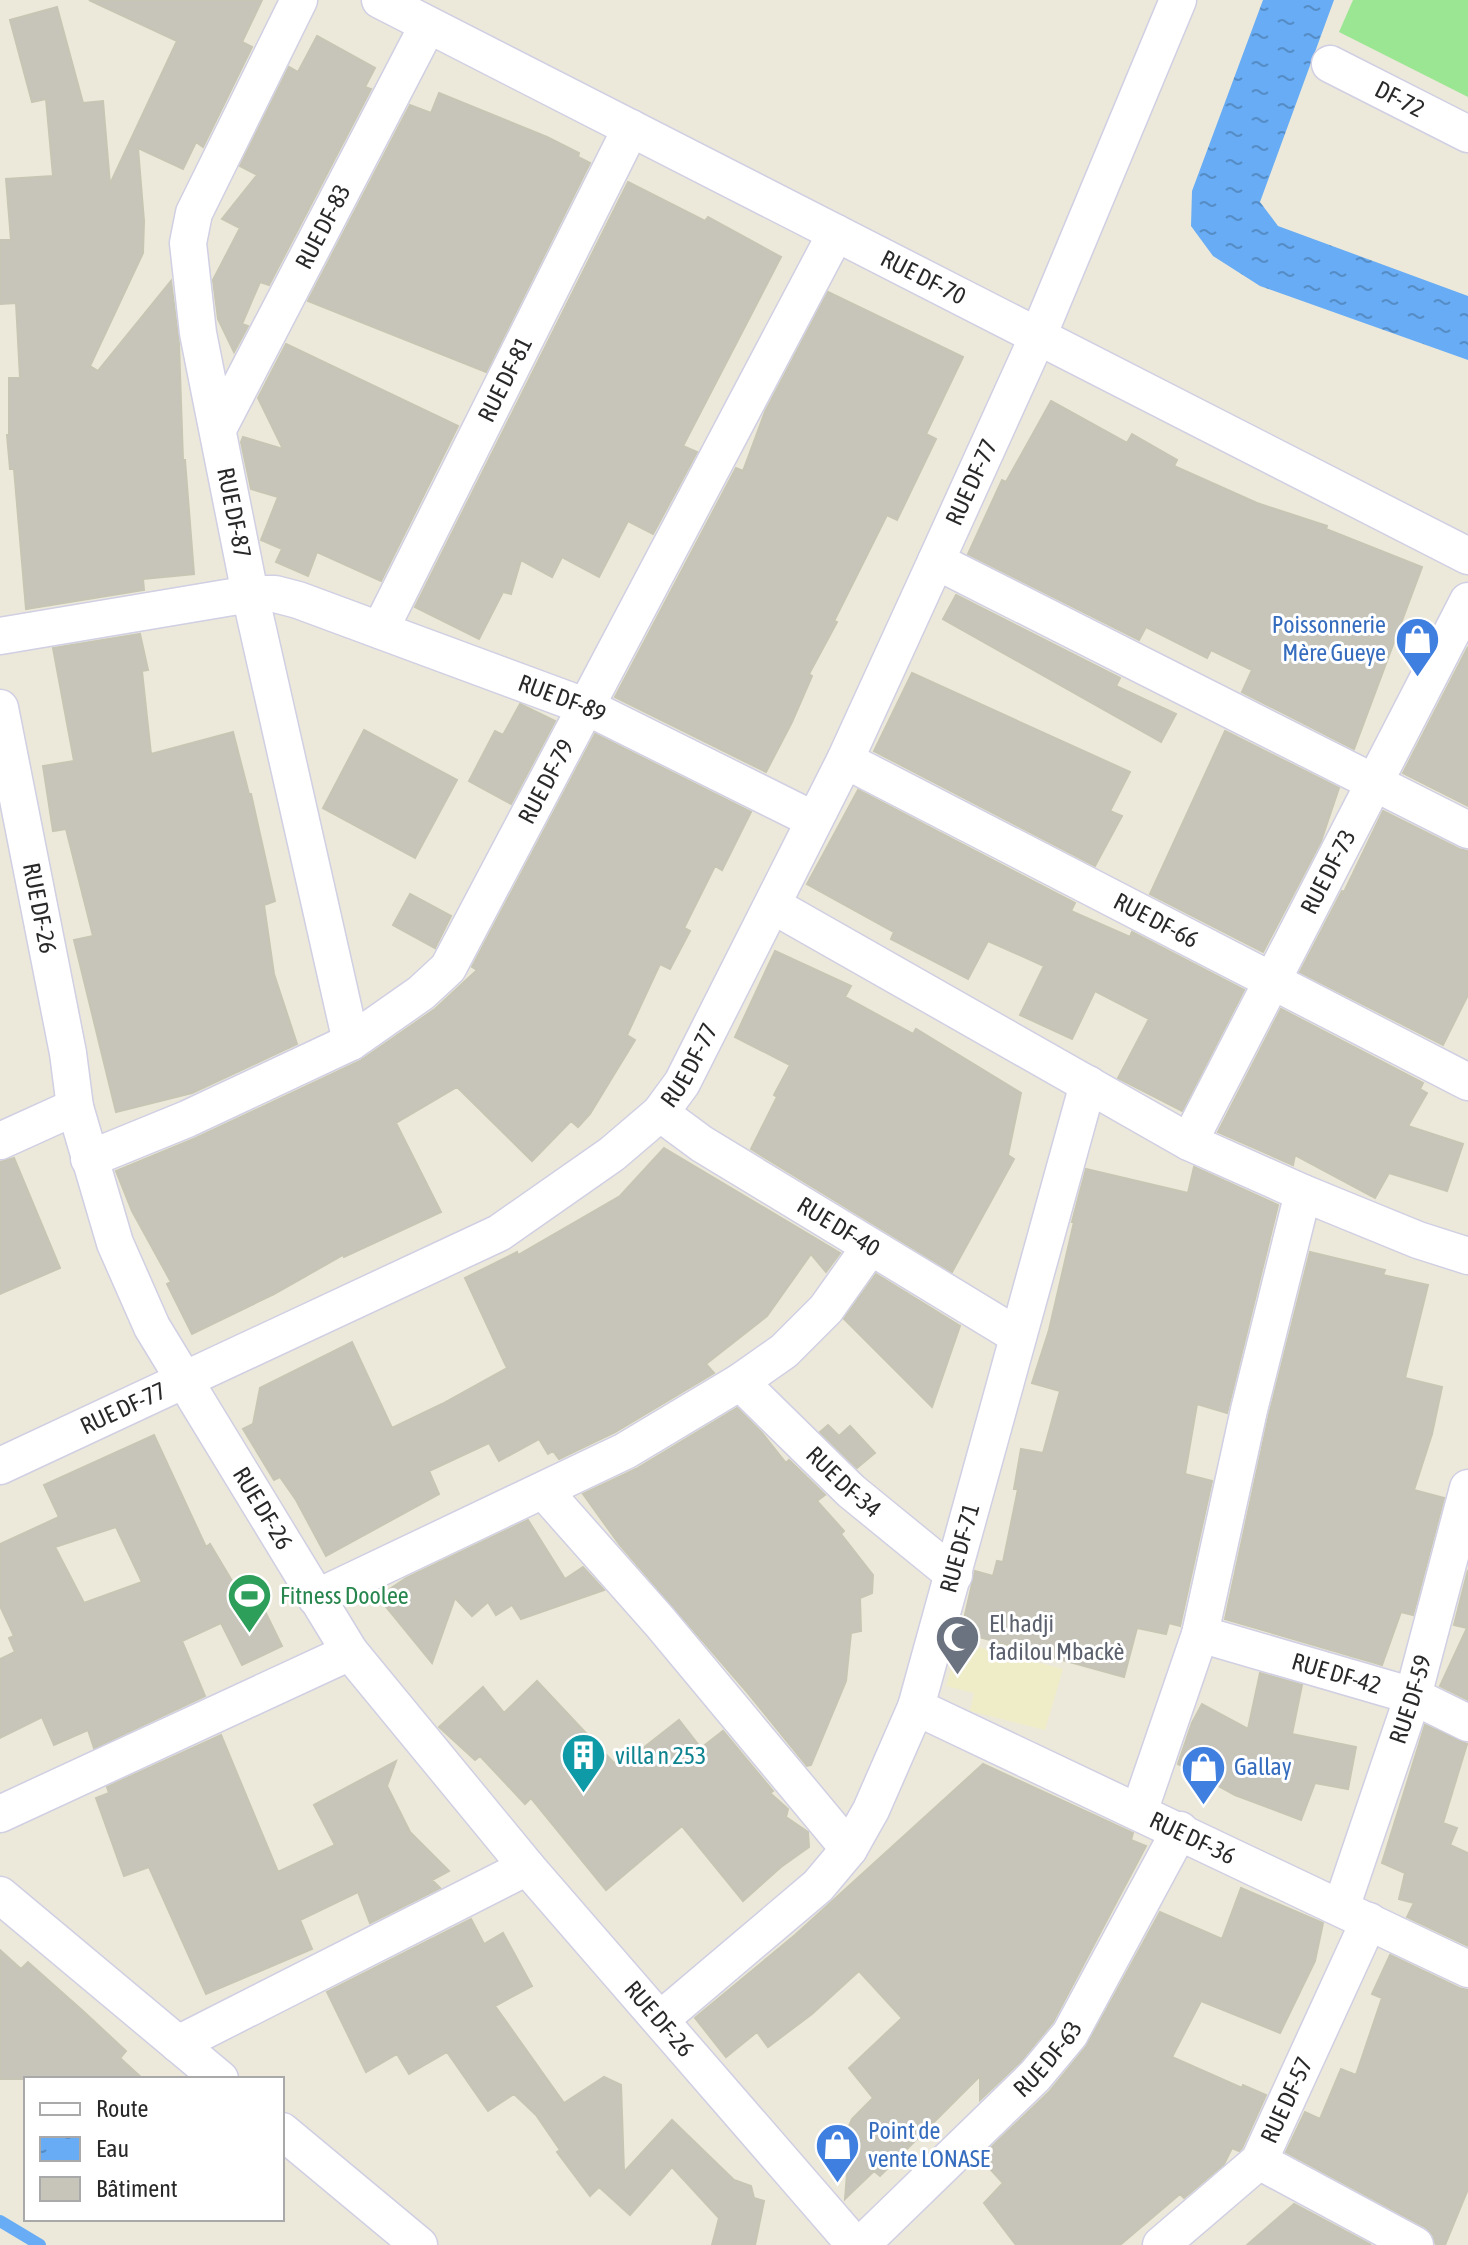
<svg xmlns="http://www.w3.org/2000/svg" width="1468" height="2245" font-family="'Asap Condensed',sans-serif">
  <defs>
    <pattern id="water-ripples" width="26" height="14" patternUnits="userSpaceOnUse" patternTransform="scale(2)"><rect width="26" height="14" fill="#67acf4"/><path d="M2 4q2-2 4 0t4 0M15 11q2-2 4 0t4 0" fill="none" stroke="#558cc6"/></pattern>
  </defs>
  <rect width="100%" height="100%" fill="#ece9da"/>
  <path fill="#efecc8" d="M959,1642L1063,1669L1045,1730L970,1711L974,1693L946,1686Z"/>
  <path fill="#9be693" d="M1353,0H1468V97L1339,32Z"/>
  <path fill="url(#water-ripples)" d="M1263,0H1334L1260,202L1278,226L1468,296V360L1260,286L1213,256L1191,226L1192,191Z"/>
  <g fill="none" stroke-linecap="round" stroke-linejoin="round">
    <path stroke="#67acf4" stroke-width="12" d="M0,2221L40,2245"/>
  </g>
  <path fill="#c7c5ba" stroke="#c7c5b3" stroke-width="2" fill-rule="evenodd" d="M89,0H262L242,42L252,47L203,147L196,142L183,169L138,148L144,221L143,253L90,366L98,371L171,281L179,344L183,460H185L194,574L143,579L144,590L26,609L14,469H10L7,435H9V378H20L16,303L0,304V240H11L6,179L53,176L46,99L32,102L10,20L57,7L83,103L103,101L110,184L177,41Z
    M317,36L375,68L365,87L371,89L269,285L260,282L242,324L248,326L234,352L218,319L213,280L240,228L222,219L257,175L240,166L289,67L298,72Z
    M439,93L547,137L579,153L578,157L590,163L486,372L308,301L410,105L431,113Z
    M628,182L705,221L708,217L781,257L683,446L697,452L653,534L628,521L599,577L562,557L552,577L521,560L511,594L503,592L479,639L415,607Z
    M828,292L963,357L926,434L936,439L897,520L887,515L834,621L837,622L809,674L812,676L792,722L766,772L615,697L736,468L743,471L765,412Z
    M286,344L458,426L381,581L317,552L308,576L276,562L282,549L261,540L278,497L251,489L241,442L243,437L283,449L258,398Z
    M1051,401L1127,443L1132,434L1177,460L1174,466L1257,503L1327,526L1326,529L1422,567L1354,749L1242,692L1252,670L1211,650L1207,658L1146,627L1139,640L968,554L1002,480L1006,482Z
    M956,595L1120,678L1116,686L1176,714L1161,742L943,619Z
    M140,634L148,670L142,671L151,754L233,732L249,794H251L275,901L264,905L274,974L297,1044L192,1093L116,1112L74,940L93,936L66,829L53,831L43,766L74,761L53,648Z
    M1468,647V806L1403,773Z
    M912,673L1130,772L1110,811L1122,816L1095,866L874,751Z
    M520,704L555,721L511,804L469,781L495,731L503,735Z
    M364,730L457,780L415,858L323,808Z
    M1225,731L1339,788L1321,841L1263,952L1150,894Z
    M595,734L751,812L722,870L715,866L684,928L690,931L670,969L660,964L627,1035L635,1040L590,1114L578,1127L571,1121L532,1161L457,1087L396,1123L441,1212L344,1257L343,1255L274,1294L192,1334L167,1284L171,1282L132,1211L116,1171L196,1138L360,1061L435,1009L477,970L472,967Z
    M858,790L1075,903L1071,911L1130,937L1132,932L1244,990L1182,1111L1118,1078L1149,1019L1095,991L1072,1039L1020,1015L1044,966L988,941L968,979L891,939L894,932L807,884Z
    M1383,811L1459,849L1468,851V995L1443,1045L1300,972L1342,891L1344,892Z
    M410,894L451,916L435,948L393,925Z
    M775,951L851,986L845,997L913,1034L916,1029L1021,1093L1008,1155L1014,1159L952,1272L751,1149L777,1097L774,1095L790,1065L735,1037Z
    M1281,1009L1423,1083L1420,1089L1427,1093L1408,1126L1463,1144L1447,1191L1389,1173L1375,1198L1295,1155L1293,1165L1218,1132Z
    M664,1148L840,1253L826,1272L811,1254L767,1316L706,1364L714,1373L615,1432L559,1459L553,1451L548,1454L539,1439L499,1461L489,1443L429,1471L439,1494L326,1556L296,1500L280,1477L274,1480L243,1429L253,1424L260,1388L352,1342L392,1428L442,1404L507,1368L465,1278L517,1252L518,1255L620,1196Z
    M14,1158L60,1268L0,1294V1162Z
    M1194,1167L1278,1205L1227,1413L1197,1404L1185,1474L1212,1481L1180,1626L1169,1623L1166,1634L1137,1628L1124,1677L961,1632L975,1571L993,1576L997,1561L1003,1562L1018,1489H1014L1021,1449L1043,1453L1060,1391L1032,1383L1049,1330L1074,1222H1072L1086,1169L1188,1193Z
    M1310,1252L1385,1270L1383,1275L1428,1285L1405,1378L1442,1387L1432,1434L1414,1490L1444,1498L1413,1615L1401,1612L1382,1665L1225,1619L1269,1415Z
    M876,1274L960,1326L932,1407L844,1319Z
    M737,1408L762,1433L786,1463L789,1460L825,1495L817,1501L844,1531L841,1534L873,1575L872,1593L860,1598L861,1631L851,1633L846,1681L811,1765L807,1766L747,1692L619,1544L583,1494L636,1469Z
    M828,1425L839,1436L850,1426L875,1453L857,1468L820,1432Z
    M154,1435L206,1547L210,1544L250,1611L262,1605L282,1646L242,1665L221,1623L182,1641L205,1696L94,1748L88,1730L54,1745L42,1717L0,1738V1659L15,1652L9,1638L14,1636L0,1606V1544L59,1517L44,1485ZM116,1527L142,1582L84,1603L55,1547Z
    M528,1520L565,1579L583,1567L604,1590L521,1619L512,1605L496,1615L488,1602L472,1616L455,1598L432,1663L378,1597L406,1578Z
    M1468,1570V1700L1440,1686L1467,1628L1454,1625Z
    M1260,1673L1302,1685L1292,1734L1356,1747L1348,1789L1315,1783L1301,1820L1235,1795L1178,1764L1192,1723L1202,1704L1248,1729Z
    M537,1681L614,1763L620,1759L624,1763L679,1720L701,1748L723,1731L773,1791L770,1793L788,1809L786,1817L808,1832L809,1847L781,1867L743,1901L682,1826L606,1890L531,1798L525,1804L480,1756L475,1760L439,1727L483,1687L504,1713Z
    M1425,1725L1467,1744L1443,1823L1457,1828L1450,1845L1468,1853V1946L1407,1917L1414,1903L1399,1899L1405,1873L1382,1863Z
    M221,1735L278,1872L335,1845L314,1805L396,1761L387,1786L410,1832L449,1871L432,1880L440,1888L370,1923L358,1892L300,1920L312,1949L206,1994L149,1867L124,1876L96,1798L109,1793L107,1787Z
    M983,1764L1133,1833L1131,1840L1146,1846L1053,2022L1020,2062L980,2100V2076L880,2176L874,2171L845,2199L849,2149L842,2142L852,2119L873,2098L849,2068L902,2018L859,1971L812,2014L768,2047L757,2032L726,2057L695,2018L795,1935Z
    M1241,1888L1323,1923L1315,1961L1280,2033L1201,2001L1172,2057L1242,2088L1243,2085L1266,2095L1242,2148L1239,2151L1232,2148L1224,2164L1184,2198L1180,2194L1120,2245H1016L984,2203L1003,2183L980,2158L1050,2091L1086,2047L1160,1912L1222,1939Z
    M471,1919L484,1944L503,1933L532,1986L495,2006L564,2103L604,2077L621,2085L624,2172L672,2120L734,2180L751,2186L754,2198L764,2201L755,2245H712L719,2218L672,2167L630,2215L599,2187L590,2196L557,2152L560,2150L536,2115L514,2094L488,2111L447,2052L409,2074L397,2054L366,2072L327,1992Z
    M0,1950L21,1969L28,1962L83,2011L126,2051L120,2058L143,2079H0Z
    M1390,1955L1459,1988L1468,1990V2189L1445,2245H1436L1433,2235L1425,2227L1286,2152L1305,2112L1320,2119L1341,2069L1356,2075L1382,1998L1372,1994Z
    M1294,2204L1371,2245H1247Z"/>
  <g fill="none" stroke-linecap="round" stroke-linejoin="round">
    <defs>
      <g id="minor">
        <path id="s1" d="M299,0L194,213L188,243L198,333L250,594L351,1042"/>
        <path id="s2" d="M380,0L1468,556"/>
        <path id="s3" d="M1330,64L1468,134"/>
        <path id="s4" d="M218,429L428,25"/>
        <path d="M936,561L1468,830"/>
        <path id="s5" d="M380,630L631,128"/>
        <path id="s6" d="M0,636L250,594H275L298,600L587,707L814,820"/>
        <path id="s7" d="M0,708L68,1053L75,1107L115,1243L152,1327L350,1652L527,1867L855,2245"/>
        <path id="s8" d="M845,760L1468,1082"/>
        <path d="M774,906L1189,1142L1303,1193L1418,1240L1468,1256"/>
        <path id="s9" d="M660,1113L702,1144L1018,1336"/>
        <path d="M0,1141L75,1107"/>
        <path id="s10" d="M1189,1142L1468,601"/>
        <path id="s11" d="M89,1159L187,1119L351,1042L421,993L448,968L836,233"/>
        <path id="s12" d="M740,1382L851,1491L954,1575"/>
        <path id="s13" d="M0,1466L499,1233L612,1154L660,1113L682,1083L845,760L936,561L1038,336L1178,0"/>
        <path d="M544,1491L660,1622L849,1849"/>
        <path d="M316,1598L625,1451L740,1382L784,1351L826,1309L870,1247"/>
        <path id="s14" d="M1200,1634L1413,1696L1468,1723"/>
        <path id="s15" d="M916,1707L1468,1969"/>
        <path d="M1139,1812L1200,1634L1249,1410L1303,1193"/>
        <path d="M0,1814L350,1652"/>
        <path d="M0,1895L220,2079"/>
        <path id="s16" d="M1341,1908L1413,1696L1468,1488"/>
        <path id="s17" d="M661,2019L818,1886L849,1849L871,1810L916,1707L1088,1084"/>
        <path d="M178,2044L527,1867"/>
        <path d="M282,2131L419,2245"/>
        <path d="M1259,2161L1415,2245"/>
        <path id="s18" d="M861,2245L1035,2076L1070,2034L1180,1830"/>
        <path id="s19" d="M1161,2245L1259,2161L1369,1921"/>
      </g>
    </defs>
    <use href="#minor" stroke="#d0cfe3" stroke-width="39"/>
    <use href="#minor" stroke="#fff" stroke-width="36"/>
  </g>
  <defs>
    <symbol id="shop-pin" viewBox="-11 -11 22 30"><path d="M0 17L-7.5 6A9.5 9.5 0 1 1 7.5 6Z" fill="#3f7fe0" stroke="#fff"/><path d="M-5-2.5h2.3a2.7 3.5 0 0 1 5.4 0H5L5.5 6h-11ZM-1.5-2.5h3a1.5 2.3 0 0 0-3 0Z" fill="#fff"/></symbol>
    <symbol id="stadium-pin" viewBox="-11 -11 22 30"><path d="M0 17L-7.5 6A9.5 9.5 0 1 1 7.5 6Z" fill="#2e9e5b" stroke="#fff"/><path d="M0-5a6.5 5 0 1 0 0 10a6.5 5 0 1 0 0-10ZM-3.5-1.8h7v3.6h-7Z" fill="#fff"/></symbol>
    <symbol id="mosque-pin" viewBox="-11 -11 22 30"><path d="M0 17L-7.5 6A9.5 9.5 0 1 1 7.5 6Z" fill="#6b7280" stroke="#fff"/><path d="M3.5-4.9A6 6 0 1 0 3.5 4.9A5 5 0 1 1 3.5-4.9Z" fill="#fff"/></symbol>
    <symbol id="building-pin" viewBox="-11 -11 22 30"><path d="M0 17L-7.5 6A9.5 9.5 0 1 1 7.5 6Z" fill="#0f9aa8" stroke="#fff"/><path d="M-4-6H4V6H1V3H-1V6H-4ZM-2.5-4.3h1.7v1.8h-1.7ZM.8-4.3h1.7v1.8H.8ZM-2.5-1h1.7V.8h-1.7ZM.8-1h1.7V.8H.8Z" fill="#fff"/></symbol>
  </defs>
  <g fill-rule="evenodd">
    <use href="#shop-pin" x="1392" y="614" width="51" height="69"/>
    <use href="#stadium-pin" x="224" y="1570" width="51" height="69"/>
    <use href="#mosque-pin" x="932" y="1612" width="51" height="69"/>
    <use href="#building-pin" x="558" y="1730" width="51" height="69"/>
    <use href="#shop-pin" x="1178" y="1742" width="51" height="69"/>
    <use href="#shop-pin" x="812" y="2120" width="51" height="69"/>
  </g>
  <g text-anchor="middle" stroke-width="6" stroke-linejoin="round" paint-order="stroke">
    <g font-size="24" fill="#292929" stroke="#fff">
      <text dy="8" stroke="none"><textPath href="#s3" startOffset="78">DF-72</textPath></text>
      <text dy="8" stroke="none"><textPath href="#s4" startOffset="228">RUE DF-83</textPath></text>
      <text dy="8" stroke="none"><textPath href="#s2" startOffset="610">RUE DF-70</textPath></text>
      <text dy="8" stroke="none"><textPath href="#s5" startOffset="280">RUE DF-81</textPath></text>
      <text dy="8" stroke="none"><textPath href="#s13" startOffset="1456">RUE DF-77</textPath></text>
      <text dy="8" stroke="none"><textPath href="#s1" startOffset="542">RUE DF-87</textPath></text>
      <text dy="8" stroke="none"><textPath href="#s6" startOffset="584">RUE DF-89</textPath></text>
      <text dy="8" stroke="none"><textPath href="#s11" startOffset="620">RUE DF-79</textPath></text>
      <text dy="8" stroke="none"><textPath href="#s10" startOffset="304">RUE DF-73</textPath></text>
      <text dy="8" stroke="none"><textPath href="#s7" startOffset="204">RUE DF-26</textPath></text>
      <text dy="8" stroke="none"><textPath href="#s8" startOffset="350">RUE DF-66</textPath></text>
      <text dy="8" stroke="none"><textPath href="#s13" startOffset="808">RUE DF-77</textPath></text>
      <text dy="8" stroke="none"><textPath href="#s9" startOffset="212">RUE DF-40</textPath></text>
      <text dy="8" stroke="none"><textPath href="#s13" startOffset="136">RUE DF-77</textPath></text>
      <text dy="8" stroke="none"><textPath href="#s12" startOffset="144">RUE DF-34</textPath></text>
      <text dy="8" stroke="none"><textPath href="#s7" startOffset="852">RUE DF-26</textPath></text>
      <text dy="8" stroke="none"><textPath href="#s17" startOffset="576">RUE DF-71</textPath></text>
      <text dy="8" stroke="none"><textPath href="#s14" startOffset="142">RUE DF-42</textPath></text>
      <text dy="8" stroke="none"><textPath href="#s16" startOffset="220">RUE DF-59</textPath></text>
      <text dy="8" stroke="none"><textPath href="#s15" startOffset="306">RUE DF-36</textPath></text>
      <text dy="8" stroke="none"><textPath href="#s7" startOffset="1500">RUE DF-26</textPath></text>
      <text dy="8" stroke="none"><textPath href="#s18" startOffset="264">RUE DF-63</textPath></text>
      <text dy="8" stroke="none"><textPath href="#s19" startOffset="196">RUE DF-57</textPath></text>
    </g>
    <g font-size="24" fill="#366cbe" stroke="#fff" text-anchor="start">
      <text x="1386" y="633" text-anchor="end">Poissonnerie<tspan x="1386" dy="28">Mère Gueye</tspan></text>
      <text x="1234" y="1775">Gallay</text>
      <text x="868" y="2139">Point de<tspan x="868" dy="28">vente LONASE</tspan></text>
    </g>
    <g font-size="24" fill="#27864d" stroke="#fff" text-anchor="start">
      <text x="280" y="1604">Fitness Doolee</text>
    </g>
    <g font-size="24" fill="#5b616d" stroke="#fff" text-anchor="start">
      <text x="989" y="1632">El hadji<tspan x="989" dy="28">fadilou Mbackè</tspan></text>
    </g>
    <g font-size="24" fill="#0d838f" stroke="#fff" text-anchor="start">
      <text x="615" y="1764">villa n 253</text>
    </g>
  </g>
  <rect x="24" y="2077" width="260" height="144" fill="#ffffff" stroke="#a9a9a9" stroke-width="2"/>
  <rect x="40" y="2103" width="40" height="12" fill="#ffffff" stroke="#a9a9a9" stroke-width="2"/>
  <text x="96" y="2117" font-size="24" fill="#292929">Route</text>
  <rect x="40" y="2137" width="40" height="24" fill="url(#water-ripples)" stroke="#a9a9a9" stroke-width="2"/>
  <text x="96" y="2157" font-size="24" fill="#292929">Eau</text>
  <rect x="40" y="2177" width="40" height="24" fill="#c7c5ba" stroke="#a9a9a9" stroke-width="2"/>
  <text x="96" y="2197" font-size="24" fill="#292929">Bâtiment</text>
</svg>
